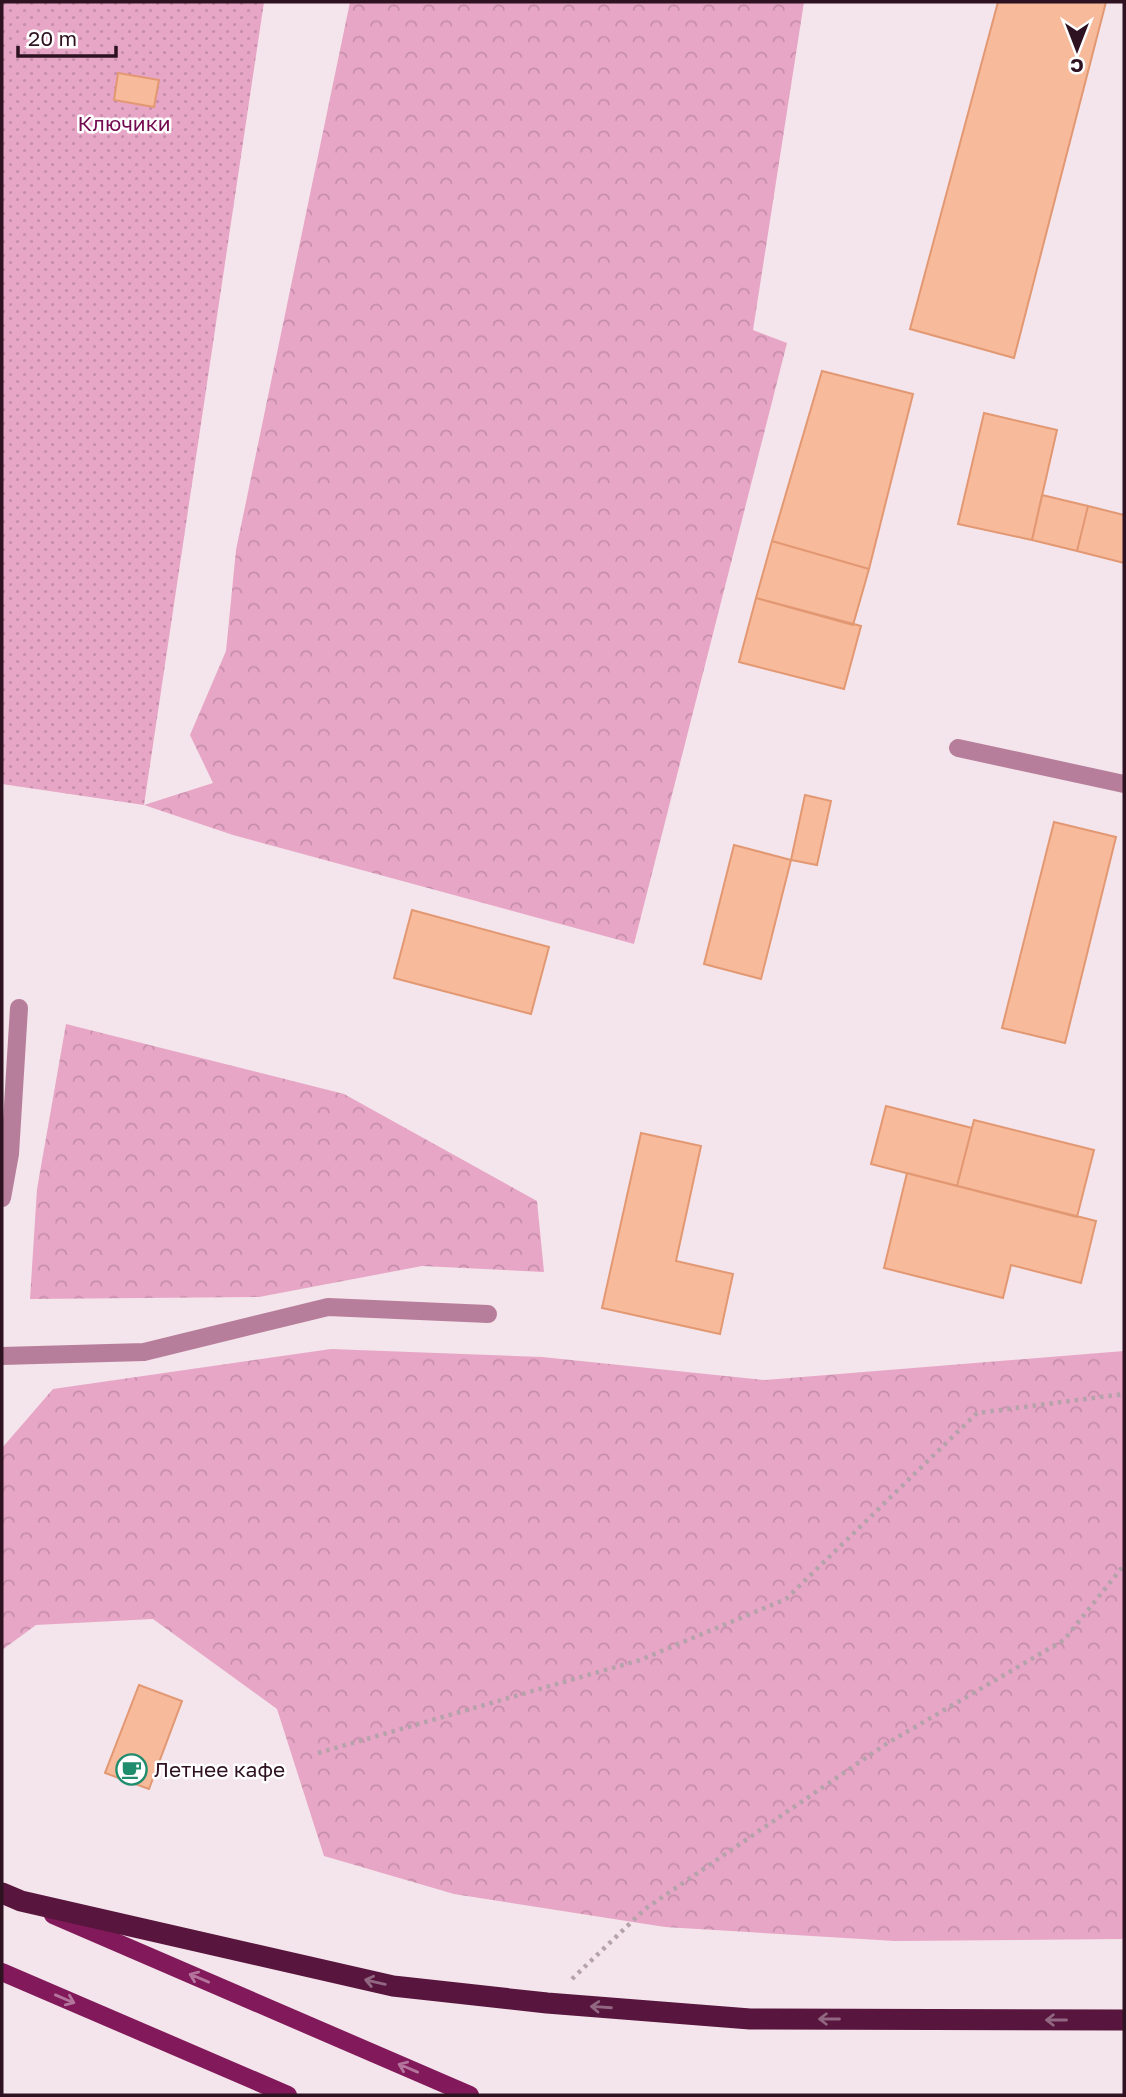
<svg xmlns="http://www.w3.org/2000/svg" width="1126" height="2097" font-family="'Golos Text',sans-serif">
  <defs>
    <pattern id="grass-dots" width="8" height="8" patternUnits="userSpaceOnUse" patternTransform="scale(1.75)"><rect width="8" height="8" fill="#e7a6c6"/><path d="M2 2h.1M6 6h.1" fill="none" stroke="#c68eaa" stroke-width="1.8" stroke-linecap="round"/></pattern>
    <pattern id="forest-crowns" width="20" height="18" patternUnits="userSpaceOnUse" patternTransform="scale(1.75)"><rect width="20" height="18" fill="#e7a6c6"/><path d="M2 6a3 3 0 1 1 6 0M12 15a3 3 0 1 1 6 0" fill="none" stroke="#c68eaa"/></pattern>
  </defs>
  <rect width="100%" height="100%" fill="#f4e4eb"/>
  <path fill="url(#grass-dots)" d="M2,2H264L144,805L2,784Z"/>
  <path fill="url(#forest-crowns)" d="M350,2H804L753,330L787,343L634,944L233,835L144,805L213,783L190,735L226,651L236,550Z
    M66,1024L344,1094L537,1201L544,1272L422,1266L259,1297L30,1299L37,1189Z
    M331,1349L542,1357L765,1380L1124,1351V1939L895,1941L665,1927L454,1894L324,1856L277,1709L153,1619L36,1625L2,1650V1448L53,1389Z"/>
  <path fill="#f7ba9b" stroke="#e29872" stroke-width="2" d="M998,2H1106L1014,358L910,329Z
    M118,73L159,80L154,107L114,100Z
    M822,371L913,394L869,569L772,541Z
    M984,413L1057,430L1032,540L958,524Z
    M1042,495L1088,506L1077,551L1032,540Z
    M1088,506L1124,515V563L1077,551Z
    M772,541L869,569L853,625L756,598Z
    M756,598L861,626L844,689L739,662Z
    M805,795L831,801L817,865L791,860Z
    M1054,822L1116,837L1065,1043L1002,1028Z
    M734,845L791,860L761,979L704,964Z
    M412,910L549,947L531,1014L394,978Z
    M886,1106L972,1128L957,1186L871,1164Z
    M974,1120L1094,1150L1077,1217L957,1186Z
    M641,1133L701,1146L676,1261L733,1274L720,1334L602,1308Z
    M907,1173L1096,1221L1081,1283L1011,1265L1003,1298L884,1268Z
    M139,1685L182,1701L149,1789L105,1773Z"/>
  <g fill="none" stroke-linecap="round" stroke-linejoin="round">
    <path stroke="#b5a2ab" stroke-width="4.5" stroke-dasharray="3.5 5" stroke-linecap="butt" d="M318,1753L640,1660L786,1599L977,1413L1124,1394
      M572,1979L645,1909L886,1744L1064,1640L1124,1565"/>
    <path stroke="#b77e9b" stroke-width="18" d="M958,748L1124,784
      M2,1198L10,1154L19,1008
      M2,1356L144,1352L328,1307L488,1314"/>
    <path stroke="#82195a" stroke-width="18" d="M53,1915L470,2095
      M2,1972L288,2095"/>
    <path stroke="#58153d" stroke-width="21" d="M2,1893L21,1901L393,1986L547,2003L750,2019L1124,2020"/>
  </g>
  <defs><path id="oneway-shaft" d="M-6 0H5M1.5-3L5.5 0L1.5 3" fill="none" stroke-width="1.6" stroke-linecap="round" stroke-linejoin="round" transform="scale(1.75)"/></defs>
  <g stroke="#b4759c">
    <use href="#oneway-shaft" transform="translate(199 1978) rotate(-157)"/>
    <use href="#oneway-shaft" transform="translate(65 1999) rotate(23)"/>
    <use href="#oneway-shaft" transform="translate(408 2068) rotate(-157)"/>
  </g>
  <g stroke="#926781">
    <use href="#oneway-shaft" transform="translate(375 1982) rotate(-167)"/>
    <use href="#oneway-shaft" transform="translate(601 2007) rotate(-176)"/>
    <use href="#oneway-shaft" transform="translate(829 2019) rotate(-180)"/>
    <use href="#oneway-shaft" transform="translate(1056 2020) rotate(180)"/>
  </g>
  <defs>
    <symbol id="cafe-ring" viewBox="-11 -11 22 22"><circle r="9.5" fill="#fff" stroke="#1f8d6d" stroke-width="1.5"/><path d="M-5.5-4.5H6V0H3Q3 3.5 0 3.5H-2.5Q-5.5 3.5-5.5 0ZM3-3.2v2h1.7v-2ZM-6 4.5H4V6H-6Z" fill="#1f8d6d"/></symbol>
  </defs>
  <g fill-rule="evenodd">
    <use href="#cafe-ring" x="114" y="1752" width="35" height="35"/>
  </g>
  <g text-anchor="middle" stroke-width="5" stroke-linejoin="round" paint-order="stroke">
    <g font-size="21" fill="#740a4f" stroke="#fff">
      <text x="124" y="131">Ключики</text>
    </g>
    <g font-size="21" fill="#2e1221" stroke="#fff" text-anchor="start">
      <text x="154" y="1777">Летнее кафе</text>
    </g>
  </g>
  <rect width="1126" height="2097" fill="none" stroke="#2e1221" stroke-width="7"/>
  <g transform="translate(1077 49) rotate(180)" stroke="#ffffff" stroke-width="5" paint-order="stroke">
  <path d="M0-5L12 26L0 18L-12 26Z" fill="#2e1221"/>
  <text y="-10" font-size="19" font-weight="bold" text-anchor="middle" fill="#2e1221">С</text>
  </g>
  <path d="M18 46v10h98v-10" fill="none" stroke="#2e1221" stroke-width="3.5"/>
  <text x="28" y="46" font-size="21" fill="#2e1221" stroke="#ffffff" stroke-width="5" paint-order="stroke">20 m</text>
</svg>
